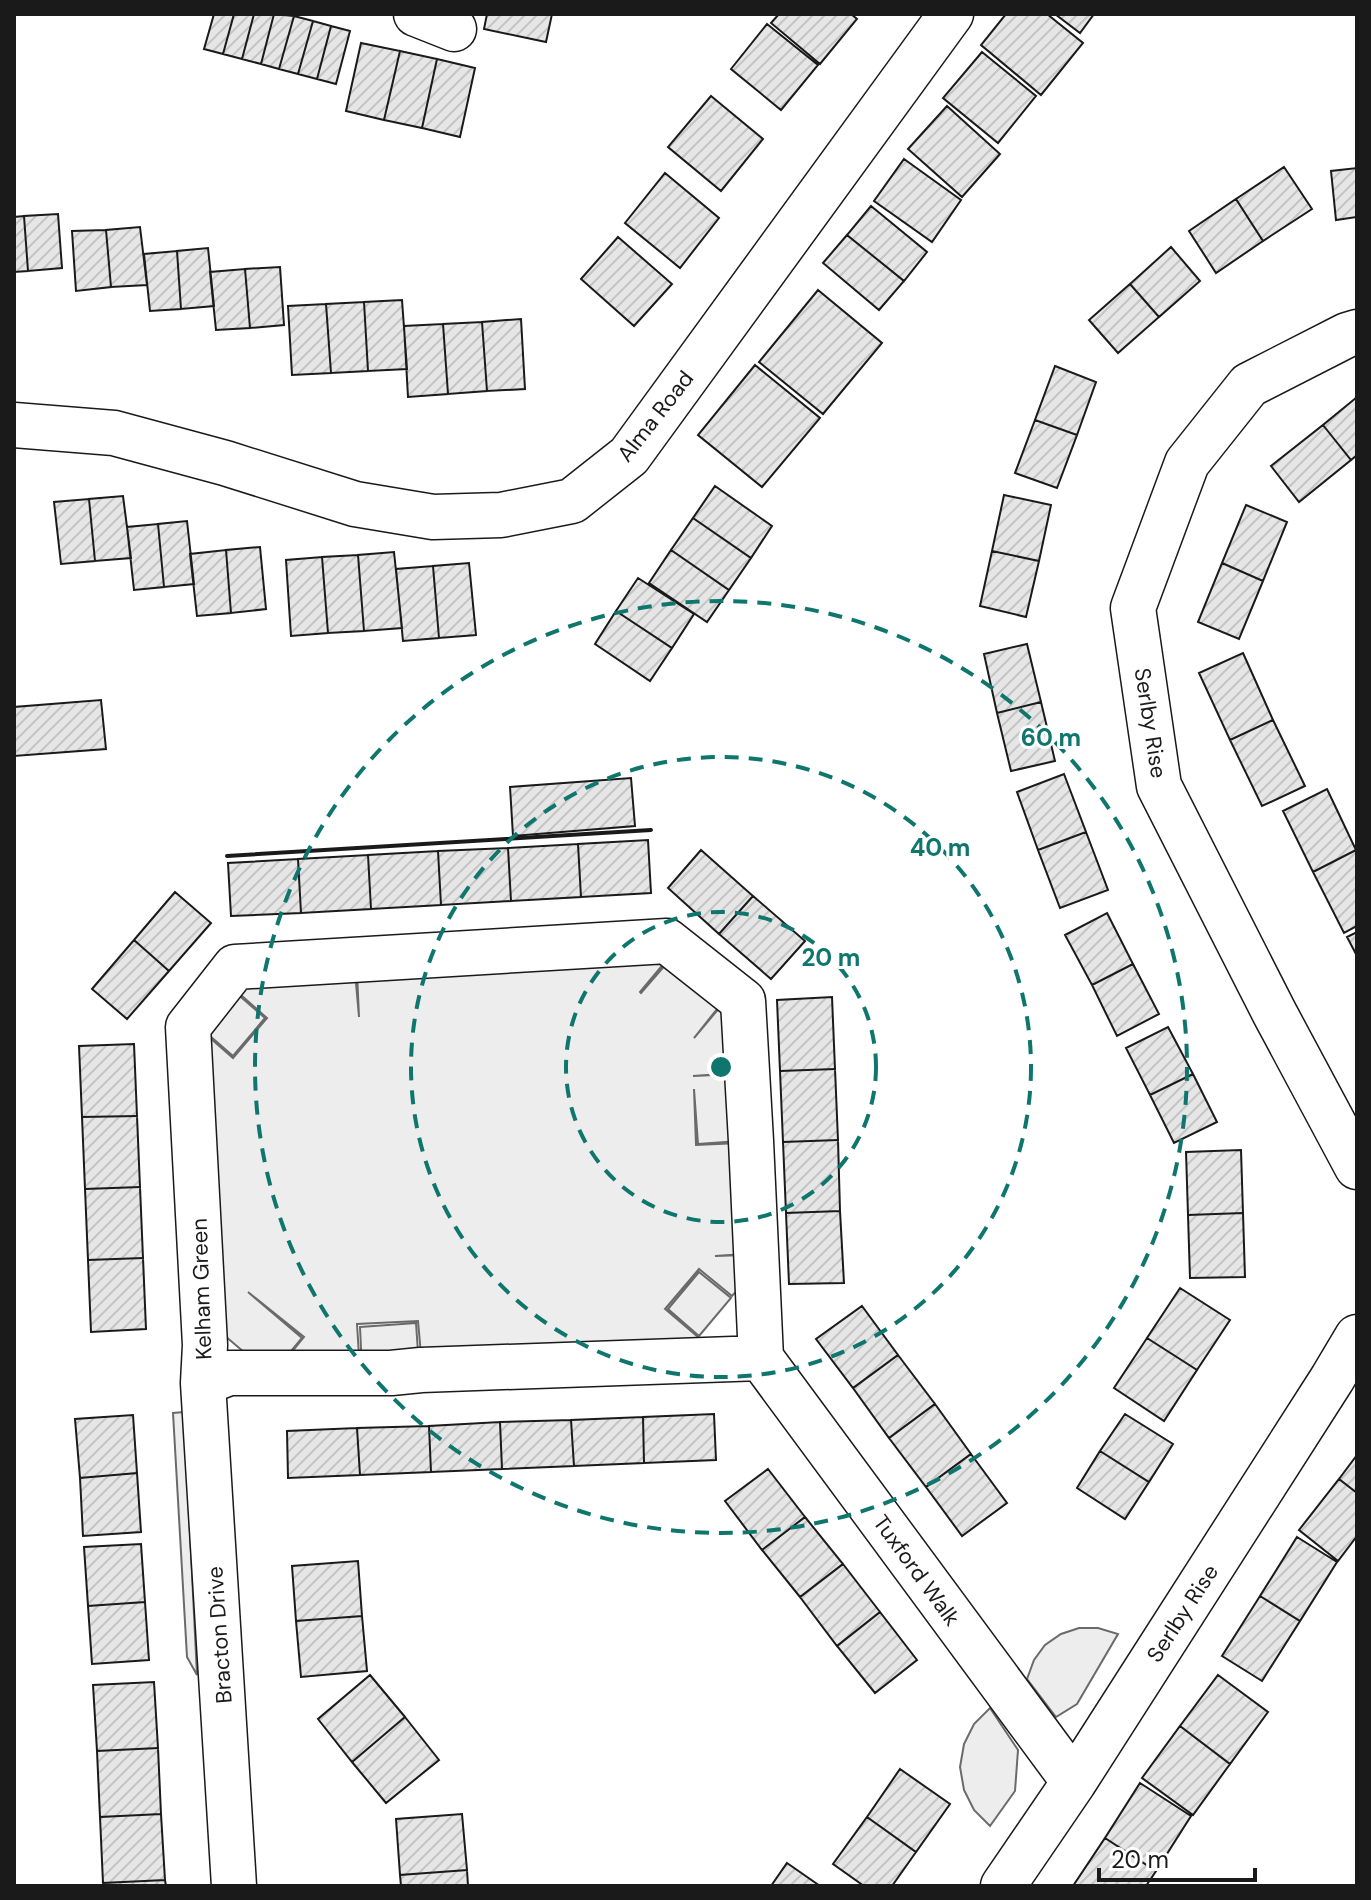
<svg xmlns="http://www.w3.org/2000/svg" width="1371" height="1900" font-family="'DM Sans',sans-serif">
  <defs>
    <pattern id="building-hatch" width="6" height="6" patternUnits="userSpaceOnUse" patternTransform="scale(2)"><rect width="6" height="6" fill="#e6e6e6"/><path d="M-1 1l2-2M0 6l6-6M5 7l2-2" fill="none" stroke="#c5c5c5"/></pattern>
  </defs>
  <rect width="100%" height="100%" fill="#fff"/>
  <path fill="#ededed" stroke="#6a6a6a" stroke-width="2" d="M671,955L640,992L641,993L673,956L725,999L694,1038L726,1000L736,1073L693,1076L736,1074L739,1141L698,1144L694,1089L696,1145L740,1143L745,1254L715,1256L745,1255V1282L732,1296L699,1269L665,1309L698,1337L687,1351L422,1366L418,1321L357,1324L360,1371L272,1376L304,1337L248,1292L302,1338L271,1375L218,1330L201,1030L233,1058L267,1018L234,989L355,972L359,1017L357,972Z
    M234,991L265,1018L233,1056L202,1029Z
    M699,1272L731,1298L699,1336L668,1309Z
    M416,1323L419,1367L362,1370L360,1327Z
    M184,1412L197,1675L187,1657L173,1413Z
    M1079,1628H1098L1118,1634L1077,1704L1056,1717L1027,1679L1034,1660L1045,1645L1061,1634Z
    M990,1708L1018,1750L1015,1791L990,1826L974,1810L964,1790L960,1767L964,1744L974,1724Z"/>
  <path fill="url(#building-hatch)" stroke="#1a1a1a" stroke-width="2" d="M214,14H234L223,54L204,49Z
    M234,14H254L242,59L223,54Z
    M254,14H274L261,64L242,59Z
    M274,14L294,16L279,69L261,64Z
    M487,14H552L546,42L484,29Z
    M779,14H851L857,19L820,64L771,23Z
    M1006,14H1047L1083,43L1041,95L981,45Z
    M1055,14H1094L1080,33Z
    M294,16L313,21L298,74L279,69Z
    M313,21L331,26L317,79L298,74Z
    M767,24L818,65L781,110L731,69Z
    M331,26L350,31L336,84L317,79Z
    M361,43L400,51L384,120L346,111Z
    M400,51L437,59L422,128L384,120Z
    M982,52L1036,96L998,143L943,98Z
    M437,59L475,68L460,137L422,128Z
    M711,96L763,139L721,191L668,147Z
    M947,106L1000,154L962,197L908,149Z
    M904,159L961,200L932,242L874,201Z
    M1284,167L1312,209L1263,241L1236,199Z
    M1357,168V217L1336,220L1331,171Z
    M665,173L719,218L680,268L625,223Z
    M1236,199L1263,241L1216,273L1189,231Z
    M871,206L927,252L904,281L847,235Z
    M58,214L62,268L28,271L24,216Z
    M24,216L28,271L14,272V217Z
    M140,227L147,285L111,287L106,230Z
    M106,230L111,287L76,291L72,231Z
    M847,235L904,281L879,310L823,263Z
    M618,237L672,284L634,326L581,279Z
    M1171,247L1200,281L1159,317L1130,284Z
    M208,248L214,306L181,309L177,251Z
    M177,251L181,309L150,311L144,254Z
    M280,267L284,325L250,328L245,269Z
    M245,269L250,328L216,330L210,272Z
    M1130,284L1159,317L1118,353L1089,320Z
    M818,290L882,343L823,414L759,362Z
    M402,300L407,369L368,371L364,302Z
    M364,302L368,371L331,373L326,304Z
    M326,304L331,373L292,375L288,306Z
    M521,319L525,389L487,391L482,322Z
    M482,322L487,391L448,394L443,324Z
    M443,324L448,394L408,397L404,326Z
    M755,365L820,418L762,487L698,435Z
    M1055,366L1096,382L1077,435L1035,420Z
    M1357,397V455L1351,460L1323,425Z
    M1035,420L1077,435L1057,488L1015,473Z
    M1323,425L1351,460L1299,502L1271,466Z
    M715,486L772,526L751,558L693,518Z
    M1004,495L1051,505L1039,561L992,551Z
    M123,496L131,558L95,561L89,499Z
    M89,499L95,561L61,564L54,502Z
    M1246,505L1287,522L1263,581L1222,563Z
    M693,518L751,558L729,590L671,550Z
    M187,521L194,584L164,587L158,524Z
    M158,524L164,587L134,590L127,527Z
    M260,547L266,609L231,613L226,550Z
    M226,550L231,613L197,616L190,554Z
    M671,550L729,590L707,622L649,583Z
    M992,551L1039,561L1026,617L980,606Z
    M394,552L402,628L364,631L358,555Z
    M358,555L364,631L328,633L322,557Z
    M322,557L328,633L291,636L286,560Z
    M469,563L476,635L439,638L433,566Z
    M1222,563L1263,581L1239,639L1198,622Z
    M433,566L439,638L403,641L396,569Z
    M638,578L694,614L672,648L616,611Z
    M616,611L672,648L650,681L595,644Z
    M1027,644L1041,702L997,713L984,654Z
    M1243,653L1273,720L1230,740L1199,673Z
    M101,700L106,749L14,756V707Z
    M1041,702L1055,761L1011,771L997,713Z
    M1273,720L1305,786L1262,806L1230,740Z
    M1064,774L1086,832L1038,850L1017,792Z
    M631,778L635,826L513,836L510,787Z
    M1327,789L1356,850L1313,872L1283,811Z
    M1086,832L1108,890L1060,908L1038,850Z
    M648,840L651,893L581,897L578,844Z
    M578,844L581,897L511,901L508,848Z
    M508,848L511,901L441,905L438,851Z
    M701,850L753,896L719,934L668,888Z
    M1356,850L1357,926L1344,933L1313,872Z
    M438,851L441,905L371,909L368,855Z
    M368,855L371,909L301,913L298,859Z
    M298,859L301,913L231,916L228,863Z
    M175,892L211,923L169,971L134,940Z
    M753,896L805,941L771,979L719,934Z
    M1107,913L1133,964L1092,985L1065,935Z
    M1357,932V956L1347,937Z
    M134,940L169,971L127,1019L92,989Z
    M1133,964L1159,1014L1117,1036L1092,985Z
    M832,997L835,1069L780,1071L777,1000Z
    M1168,1027L1193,1074L1150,1095L1126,1048Z
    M134,1044L137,1116L82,1117L79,1046Z
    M835,1069L838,1140L783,1142L780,1071Z
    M1193,1074L1217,1122L1174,1143L1150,1095Z
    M137,1116L140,1187L85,1189L82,1117Z
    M838,1140L840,1211L786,1213L783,1142Z
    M1241,1150L1243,1213L1188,1215L1186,1152Z
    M140,1187L143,1258L88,1260L85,1189Z
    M840,1211L844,1283L789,1284L786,1213Z
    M1243,1213L1245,1277L1190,1278L1188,1215Z
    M143,1258L146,1329L91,1332L88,1260Z
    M1180,1288L1230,1320L1197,1370L1147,1338Z
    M862,1306L898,1355L853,1388L816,1339Z
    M1147,1338L1197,1370L1164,1421L1114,1388Z
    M898,1355L935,1404L889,1438L853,1388Z
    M935,1404L971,1454L926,1487L889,1438Z
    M714,1414L716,1460L644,1463L643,1417Z
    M1125,1414L1173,1444L1149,1482L1100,1451Z
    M133,1415L137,1473L80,1478L75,1419Z
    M643,1417L644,1463L574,1466L571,1420Z
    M571,1420L574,1466L502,1469L500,1422Z
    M500,1422L502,1469L431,1472L429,1426Z
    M429,1426L431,1472L360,1475L357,1428Z
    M357,1428L360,1475L288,1478L287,1431Z
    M1100,1451L1149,1482L1125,1519L1077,1488Z
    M971,1454L1007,1503L962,1536L926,1487Z
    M1357,1455V1493L1339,1479Z
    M768,1469L805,1517L762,1550L725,1501Z
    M137,1473L141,1532L83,1536L80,1478Z
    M1339,1479L1357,1493V1536L1338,1561L1299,1530Z
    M805,1517L843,1564L800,1597L762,1550Z
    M1297,1537L1337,1562L1300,1621L1260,1596Z
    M141,1544L145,1602L88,1606L84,1547Z
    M358,1561L362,1616L296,1621L292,1566Z
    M843,1564L880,1612L837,1646L800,1597Z
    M1260,1596L1300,1621L1262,1681L1222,1656Z
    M145,1602L149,1660L92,1664L88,1606Z
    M880,1612L917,1660L875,1693L837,1646Z
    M362,1616L367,1671L301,1677L296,1621Z
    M370,1675L405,1717L352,1762L318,1719Z
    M1218,1675L1268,1712L1230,1764L1180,1726Z
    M154,1682L158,1748L97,1751L93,1685Z
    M405,1717L439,1760L386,1803L352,1762Z
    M1180,1726L1230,1764L1193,1815L1142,1778Z
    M158,1748L161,1814L100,1817L97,1751Z
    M900,1769L950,1804L916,1852L867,1817Z
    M1140,1783L1191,1816L1156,1871L1105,1838Z
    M161,1814L165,1880L103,1883L100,1817Z
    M462,1814L467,1870L400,1875L396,1819Z
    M867,1817L916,1852L892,1886H864L833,1864Z
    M1105,1838L1156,1871L1146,1886H1073Z
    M787,1863L820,1886H771Z
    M467,1870L468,1886H401L400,1875Z
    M165,1880L166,1886H104L103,1883Z"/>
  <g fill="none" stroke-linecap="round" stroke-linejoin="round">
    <defs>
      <path id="minor" d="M416,14L454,29
        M1357,332L1347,335L1249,385L1187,463L1133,608L1159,786L1274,1012L1357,1167
        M14,425L114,433L225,463L355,504L433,517L501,515L572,501L629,456L951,14
        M667,941L743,1001L751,1141L761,1358L421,1370L391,1373H229L203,1383L205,1345L188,1027L235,967Z
        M761,1358L1074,1782
        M203,1383L234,1886
        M1003,1886L1074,1782L1332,1379L1357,1337"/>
    </defs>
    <use href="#minor" stroke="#1a1a1a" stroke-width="47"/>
    <use href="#minor" stroke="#fff" stroke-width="44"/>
    <path stroke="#1a1a1a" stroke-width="4" d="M227,856L651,830"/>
  </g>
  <g fill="none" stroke="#0f766e" stroke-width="4" stroke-dasharray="14 10">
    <circle cx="721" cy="1067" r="155"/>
    <circle cx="721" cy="1067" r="310"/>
    <circle cx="721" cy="1067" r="466"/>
  </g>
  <g text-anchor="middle" stroke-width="6" stroke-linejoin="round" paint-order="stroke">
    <g font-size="22" fill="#1a1a1a" stroke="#fff">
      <text transform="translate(655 416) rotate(-52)" y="8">Alma Road</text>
      <text transform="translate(1151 723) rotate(81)" y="8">Serlby Rise</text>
      <text transform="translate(201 1289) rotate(-92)" y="8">Kelham Green</text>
      <text transform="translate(917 1570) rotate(54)" y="8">Tuxford Walk</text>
      <text transform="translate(1182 1613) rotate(-57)" y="8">Serlby Rise</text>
      <text transform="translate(219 1635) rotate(-94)" y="8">Bracton Drive</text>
    </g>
  </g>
  <circle cx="721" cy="1067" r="12" fill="#0f766e" stroke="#fff" stroke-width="4"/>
  <g font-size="24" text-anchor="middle" font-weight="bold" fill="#0f766e" stroke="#fff" stroke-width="6" stroke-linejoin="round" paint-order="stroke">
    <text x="1051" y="746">60 m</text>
    <text x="940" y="856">40 m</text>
    <text x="831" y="966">20 m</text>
  </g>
  <rect width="1371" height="1900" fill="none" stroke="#1a1a1a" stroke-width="32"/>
  <path d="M1099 1868v12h156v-12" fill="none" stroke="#1a1a1a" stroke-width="4"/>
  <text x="1111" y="1868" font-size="24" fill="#1a1a1a" stroke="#ffffff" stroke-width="6" paint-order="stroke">20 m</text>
</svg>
